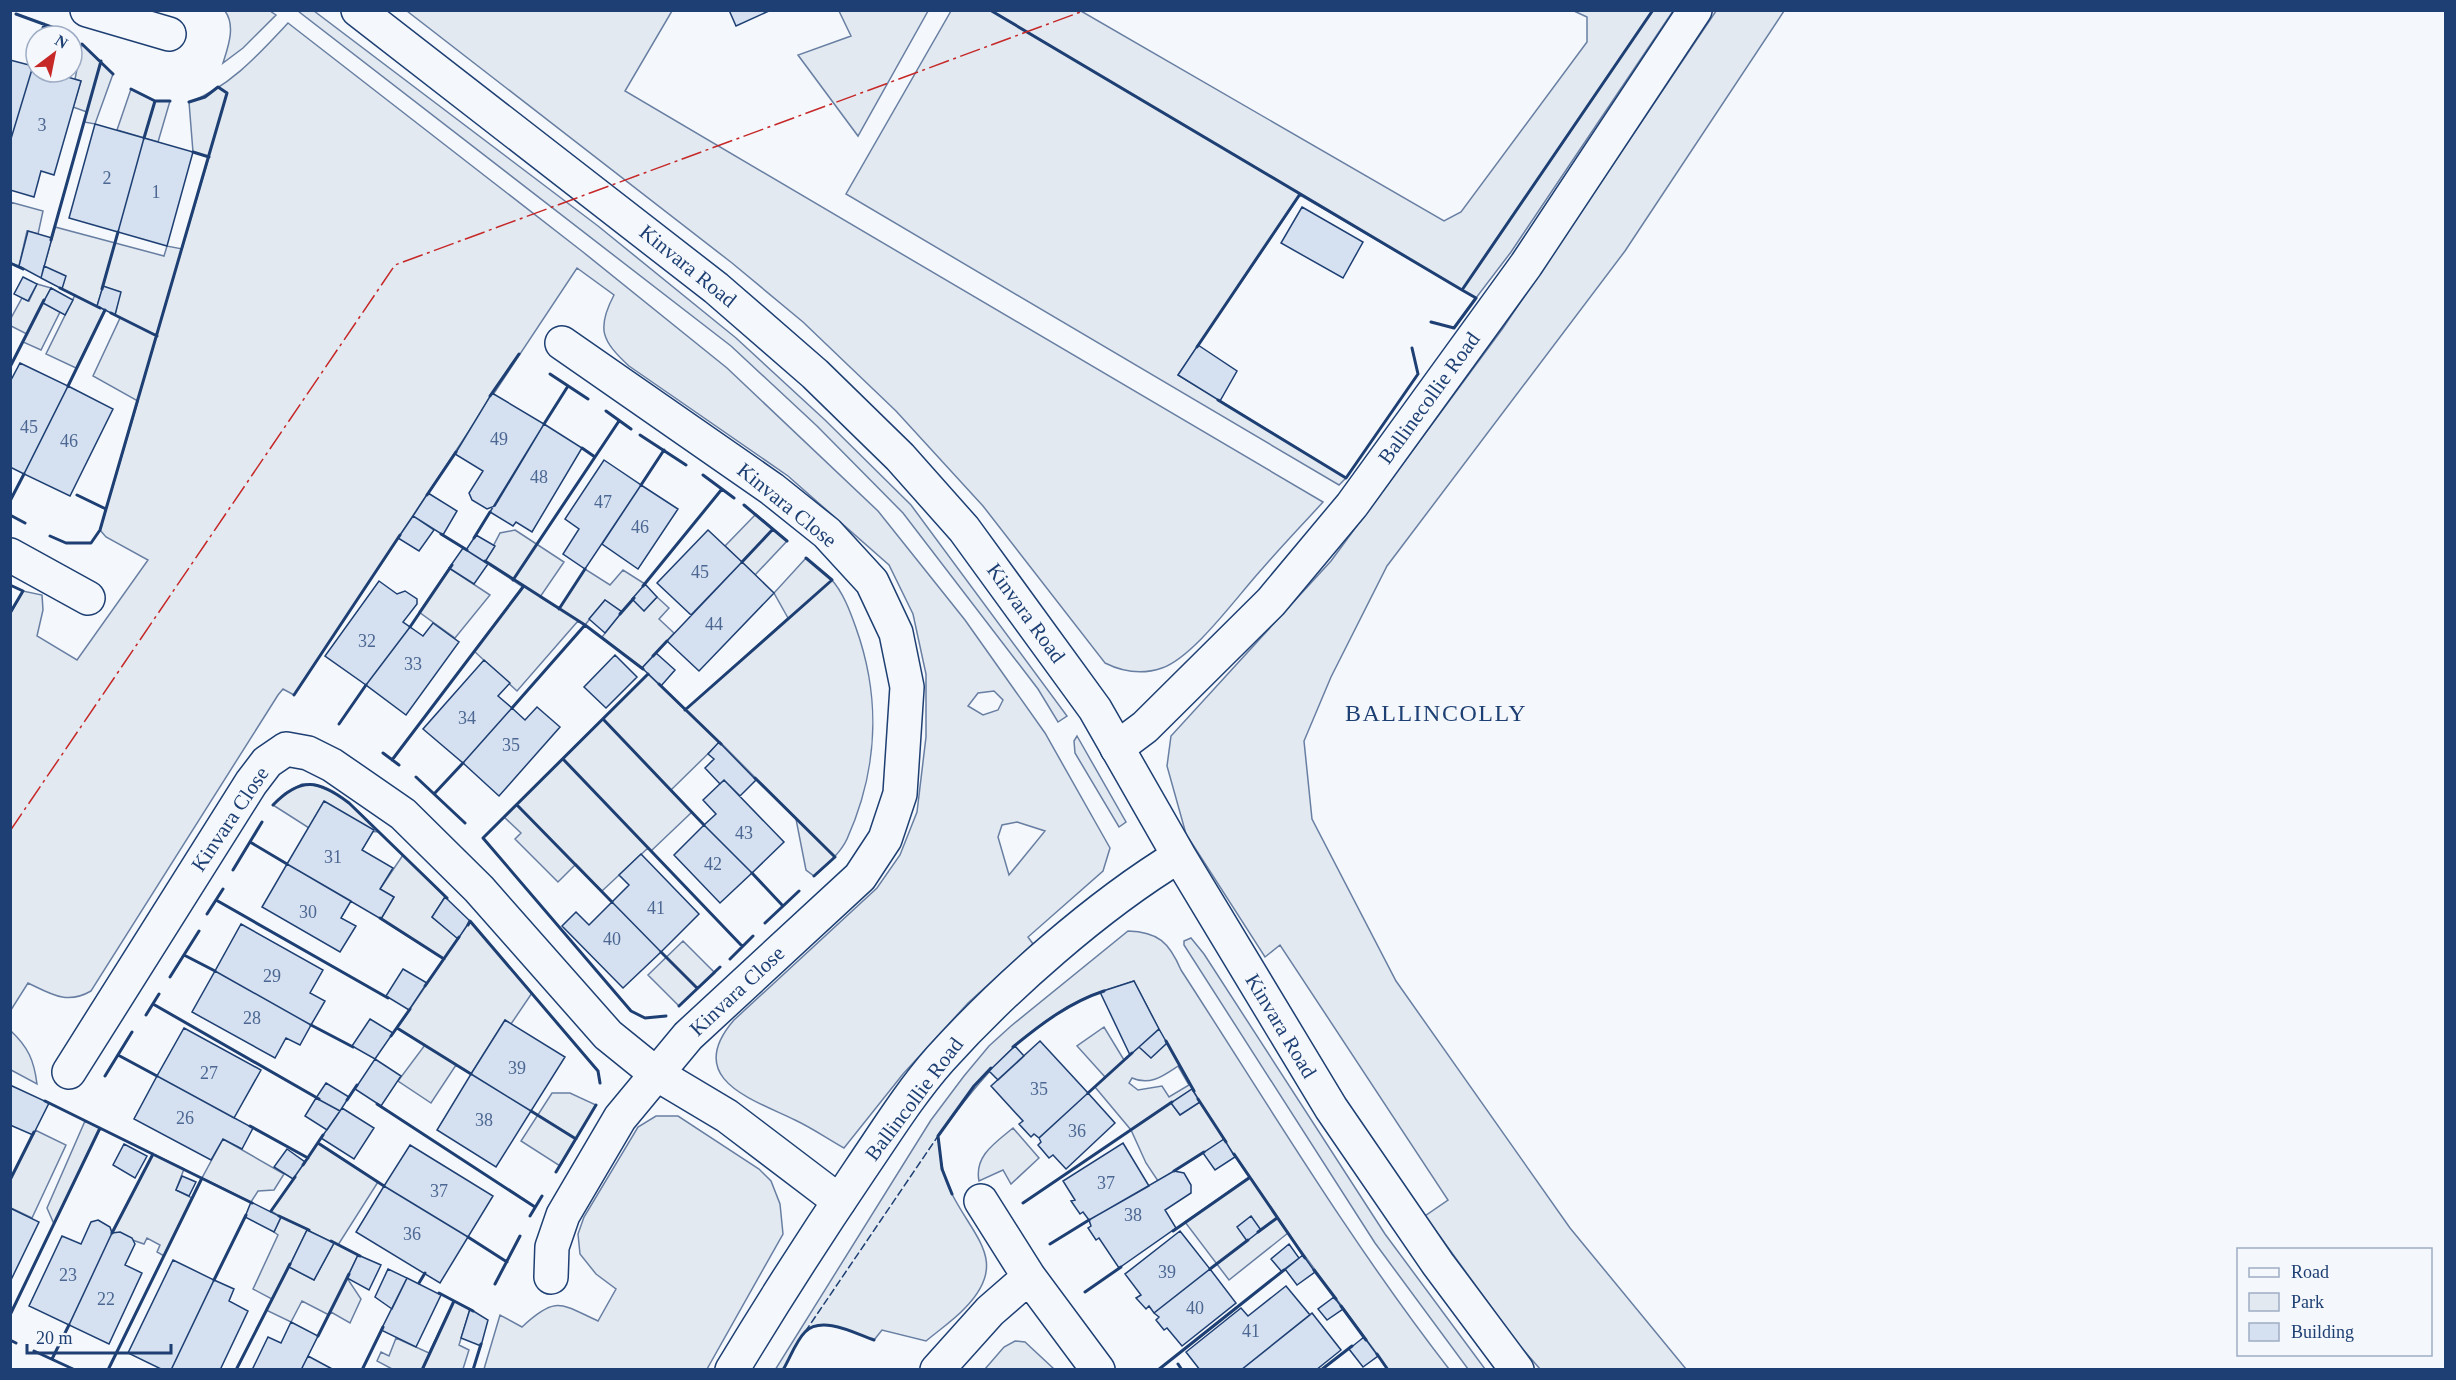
<svg xmlns="http://www.w3.org/2000/svg" width="2456" height="1380" font-family="'Times New Roman',serif">
  <rect width="100%" height="100%" fill="#f4f7fb"/>
  <path fill="#e3e9f0" stroke="#687fa3" stroke-width="1.5" fill-rule="evenodd" d="M225,11H270L276,15L243,48L223,63C228,47 236,26 225,11Z
    M298,11H314L598,226L736,338L825,420L911,505L1067,716L1058,722L1038,689L903,513L817,426L731,346Z
    M407,11H672L625,91L1323,502C1303,524 1282,546 1262,569C1238,595 1194,657 1162,668C1142,675 1123,672 1105,663L983,506L896,411L803,322L732,263Z
    M839,11H928L858,136L798,55L851,36Z
    M951,11H1081L1444,221L1461,212L1587,42V17L1574,11H1673L1511,252L1476,298L1300,195L1178,375L1346,478L1339,485L846,194Z
    M1716,11H1784L1625,251L1387,566L1331,677L1304,741L1312,819L1396,981L1570,1228L1686,1369H1540L1519,1345L1425,1216L1448,1200L1280,945L1265,957L1186,834L1167,766L1171,736L1331,561L1503,328Z
    M288,23L583,252L727,368L878,511L965,620L1045,733L1110,848L1103,871L1028,937L1033,944L968,1003L903,1074L844,1148C828,1139 812,1128 795,1120C752,1099 683,1079 734,1020L877,888L900,855L917,812L926,737V674L913,614L889,565L788,476L629,366C602,341 596,329 614,295L577,268L294,695L283,689L278,695L91,991C67,1005 51,994 28,983L11,1010V613L23,591L42,595L43,610L37,636L77,660L148,560L106,537L100,530L138,401L93,376L120,318L115,315L120,292L103,287L97,306L105,310L76,368L46,354L75,295L62,289L44,266L55,227L164,256L167,246L182,249L209,157L193,152L189,102C229,88 260,53 288,23ZM994,691L1003,700L998,710L983,715L968,706L978,693ZM1017,822L1045,831L1009,875L998,837L1002,825Z
    M82,44L113,74L95,124L84,122L87,112L73,107L81,81L75,79Z
    M131,89L155,101H170L158,142L117,130Z
    M10,202L43,211L38,234L27,231L19,266L11,263Z
    M37,284L51,288L43,303L60,312L41,350L23,342L27,334L11,326L10,320L22,298L29,301Z
    M756,514L787,541L755,575L725,546Z
    M515,530L564,562L540,597L559,609L585,569L610,585L623,570L645,584L633,599L644,611L657,597L669,608L659,619L674,633L642,668L602,637L622,612L605,600L585,625L578,621L517,691L474,651L523,587L485,562L500,533Z
    M806,558C814,565 824,571 831,579C843,592 850,611 856,628C881,698 878,770 847,839C840,854 826,865 814,876L806,870L796,819L720,742L671,790L692,812L651,851L648,848L602,891L576,864L558,882L515,839L521,833L504,817L648,674L685,710L788,618L774,593Z
    M449,568L490,595L455,638L419,612Z
    M1077,736L1126,822L1119,827L1075,753L1074,741Z
    M302,784C336,785 356,809 379,832L309,828L273,805L285,793Z
    M403,855L445,897L432,917L458,938L470,921L532,993L511,1024L505,1020L471,1074L456,1065L431,1103L398,1081L425,1045L397,1028L444,959L381,919L394,897L380,889Z
    M1128,931C1158,932 1169,942 1181,970C1268,1104 1351,1243 1449,1369H1388L1288,1233L1229,1280L1185,1222L1249,1177L1224,1140L1158,1181L1146,1163L1131,1130L1095,1087L1105,1077L1077,1046L1104,1027L1124,1060L1139,1047L1166,1043L1134,981C1118,987 1100,991 1085,998C1023,1027 978,1081 938,1136C940,1156 942,1176 952,1194C974,1238 1010,1262 965,1308C954,1320 939,1330 926,1341L882,1330L874,1340C856,1334 822,1315 805,1332C796,1341 790,1358 783,1369L775,1370L931,1120L964,1076L989,1046L1011,1026ZM1178,1066L1189,1085L1169,1097L1162,1086L1138,1090L1129,1083L1132,1078C1150,1086 1163,1076 1178,1066ZM1192,1089L1200,1102L1180,1115L1171,1103Z
    M1191,938L1204,954L1385,1234L1485,1369H1468L1375,1243L1184,945V941Z
    M683,941L715,973L679,1006L648,975Z
    M11,1031C28,1047 34,1060 37,1084L11,1070Z
    M552,1093H570L596,1105L560,1166L521,1141Z
    M656,1116H678L759,1169L771,1181L780,1204L783,1234L707,1369H484L500,1315L522,1327C556,1295 561,1304 598,1321L616,1289L596,1274L580,1254L578,1234L584,1217L638,1127Z
    M85,1121L100,1128L54,1224L47,1208Z
    M1013,1128L1039,1158L1011,1184L1003,1170L979,1181C974,1156 995,1143 1013,1128Z
    M35,1130L66,1145L32,1218L11,1208L10,1180Z
    M223,1139L284,1174L274,1190L258,1191L251,1202L202,1178Z
    M318,1143L378,1182L338,1245L358,1255L347,1278L361,1299L350,1323L331,1312L329,1315L302,1301L291,1322L266,1310L272,1299L253,1289L278,1235L274,1232L281,1217L271,1211ZM307,1230L334,1243L314,1280L289,1267Z
    M153,1154L184,1169L176,1190L192,1198L164,1256L157,1252L160,1245L147,1238L144,1244L112,1233Z
    M454,1301L470,1309L459,1345L469,1350L463,1369H392L377,1361L381,1352L389,1356L396,1338L429,1353Z
    M1015,1341L1025,1342L1054,1369H985L1004,1347Z"/>
  <path fill="#d5e0f0" stroke="#1d3f73" stroke-width="1.5" d="M729,10H771L736,26Z
    M10,60L33,66L10,142Z
    M33,66L36,67V72H51L81,81L54,175L41,171L34,197L10,190V142Z
    M95,124L144,138L118,232L69,218Z
    M144,138L193,152L167,246L118,232Z
    M1302,207L1363,242L1343,278L1281,243Z
    M28,231L52,238L41,278L19,266Z
    M44,266L66,276L62,289L41,278Z
    M23,277L37,284L28,301L14,294Z
    M103,286L121,292L115,315L97,306Z
    M51,288L73,300L65,315L43,303Z
    M1198,345L1237,371L1220,401L1178,375Z
    M20,363L68,386L24,474L10,467V382Z
    M68,386L113,409L70,496L24,474Z
    M492,393L544,424L495,506L487,509L472,500L469,493L483,471L455,454Z
    M544,424L582,448L532,532L516,522L513,526L490,512Z
    M604,460L641,485L585,569L563,554L579,529L565,519Z
    M641,485L678,509L638,569L602,544Z
    M428,493L457,511L443,535L413,516Z
    M413,516L434,530L419,551L398,538Z
    M708,530L742,562L691,615L657,583Z
    M476,535L495,546L485,562L466,550Z
    M463,548L488,564L474,584L449,568Z
    M742,562L774,593L699,671L667,641Z
    M379,581L397,594L405,591L417,599V604L403,622L410,627L366,685L325,656Z
    M645,584L657,597L644,611L632,599Z
    M605,600L622,612L605,633L589,619Z
    M433,623L459,642L406,715L366,685L410,627L423,636Z
    M656,653L675,670L661,686L642,668Z
    M615,655L637,677L606,708L584,687Z
    M484,660L510,683L498,696L512,708L463,763L423,729Z
    M537,707L560,727L499,796L463,763L512,708L525,720Z
    M719,742L756,780L740,796L724,780L720,784L705,768L714,759L708,754Z
    M724,780L784,842L752,873L704,825L716,814L703,800Z
    M324,801L374,830L362,850L393,868L380,889L394,897L381,919L287,864Z
    M704,825L752,873L720,903L674,855Z
    M641,854L699,914L661,952L612,902L629,885L619,875Z
    M287,864L351,901L341,918L356,926L340,952L262,907Z
    M445,897L470,921L458,939L432,917Z
    M612,902L661,952L623,988L562,926L576,912L589,925Z
    M241,924L323,970L310,993L325,1001L311,1025L215,971Z
    M403,969L427,983L409,1010L386,996Z
    M215,971L311,1025L300,1045L286,1038L275,1058L192,1012Z
    M1134,981L1159,1029L1130,1055L1100,992Z
    M370,1019L393,1033L375,1059L352,1046Z
    M505,1020L565,1057L531,1111L471,1074Z
    M184,1028L261,1070L234,1118L157,1076Z
    M1159,1029L1167,1043L1151,1058L1139,1047Z
    M1040,1041L1088,1093L1039,1138L1034,1134L1031,1137L1019,1124L1023,1121L991,1086Z
    M1015,1046L1024,1056L998,1080L989,1071Z
    M375,1059L401,1076L381,1106L355,1089Z
    M471,1074L531,1111L496,1167L437,1130Z
    M157,1076L253,1128L242,1149L223,1139L211,1160L134,1119Z
    M326,1083L349,1097L340,1111L316,1098Z
    M10,1085L49,1103L33,1135L10,1125Z
    M1192,1089L1200,1102L1180,1115L1171,1103Z
    M1088,1093L1115,1123L1066,1169L1053,1155L1049,1158L1038,1145L1041,1142L1039,1138Z
    M316,1098L340,1111L327,1130L305,1116Z
    M342,1108L374,1128L354,1159L321,1138Z
    M1224,1139L1235,1157L1215,1170L1203,1153Z
    M1123,1143L1149,1186L1089,1220L1083,1212L1080,1214L1071,1201L1075,1200L1063,1181Z
    M124,1144L147,1156L135,1178L113,1165Z
    M410,1145L493,1196L468,1237L384,1186Z
    M287,1149L305,1162L293,1179L274,1167Z
    M1174,1171L1184,1173L1191,1185V1193L1165,1210L1176,1228L1119,1268L1099,1238L1096,1240L1088,1228L1091,1226L1089,1220Z
    M182,1176L196,1182L189,1196L176,1190Z
    M384,1186L468,1237L440,1283L356,1232Z
    M251,1202L281,1217L274,1232L245,1217Z
    M10,1208L39,1222L10,1282Z
    M1251,1216L1261,1230L1247,1241L1237,1227Z
    M98,1220L110,1227L112,1233L69,1325L29,1306L62,1236L81,1244L91,1222Z
    M307,1230L334,1243L314,1280L289,1267Z
    M1180,1231L1210,1269L1154,1313L1149,1306L1146,1309L1136,1298L1141,1295L1125,1274Z
    M120,1232L132,1238L135,1244L125,1265L142,1273L109,1344L69,1325L112,1233Z
    M1289,1244L1299,1258L1282,1272L1271,1259Z
    M358,1255L381,1265L369,1290L347,1278Z
    M1303,1255L1315,1272L1297,1285L1285,1269Z
    M173,1260L214,1280L171,1370H163L128,1353Z
    M388,1269L407,1278L392,1309L375,1297Z
    M1210,1269L1236,1303L1182,1346L1167,1328L1164,1330L1156,1320L1159,1317L1154,1313Z
    M407,1278L441,1295L416,1347L381,1330Z
    M214,1280L234,1289L229,1301L248,1311L220,1370H171Z
    M1286,1286L1310,1315L1241,1370H1200L1186,1352L1241,1308L1248,1316Z
    M1334,1297L1343,1309L1327,1320L1318,1309Z
    M470,1309L488,1320L481,1346L461,1338Z
    M1312,1313L1341,1350L1316,1370H1241Z
    M291,1322L318,1336L301,1370H252L268,1337L281,1343Z
    M1364,1337L1378,1356L1363,1367L1349,1349Z
    M308,1356L334,1370H301Z"/>
  <g fill="none" stroke-linecap="round" stroke-linejoin="round">
    <defs>
      <path id="street" d="M87,10L169,34
        M10,555L88,598
        M1117,748L1145,727L1271,602L1352,505L1526,265L1695,10
        M69,1072L251,783L267,762L286,749L308,753L332,765L403,814L479,889L608,1035L655,1073L727,1116L839,1201
        M981,1201L1029,1277L1098,1370
        M551,1277L552,1247L563,1215L620,1118L688,1036L860,877L885,839L900,794L907,687L896,633L872,582L827,533L772,489L562,343
        M937,1370L990,1311L1029,1277"/>
      <path id="secondary" d="M358,10L716,288L815,374L900,457L964,529L1095,709L1179,856L1331,1108L1438,1264L1517,1370
        M732,1370C773,1302 816,1235 860,1170C886,1132 910,1093 940,1059C1004,988 1098,905 1179,856"/>
    </defs>
    <use href="#street" stroke="#1d3f73" stroke-width="36"/>
    <use href="#secondary" stroke="#1d3f73" stroke-width="36"/>
    <use href="#street" stroke="#f4f7fb" stroke-width="33"/>
    <use href="#secondary" stroke="#f4f7fb" stroke-width="33"/>
    <path stroke="#1d3f73" stroke-width="1.5" stroke-dasharray="8 3" stroke-linecap="butt" d="M805,1332L938,1136"/>
    <path stroke="#1d3f73" stroke-width="3" d="M990,10L1462,290L1653,10
      M16,14L57,29
      M41,36L44,24
      M82,44L113,74
      M33,66L36,54
      M131,89L155,101H170
      M144,138L155,101
      M193,152L209,157
      M51,240L101,61
      M10,263L23,269
      M60,288L100,308
      M102,289L118,232
      M111,313L157,336
      M1431,322L1454,328L1476,298L1462,290
      M1197,347L1300,194
      M10,367L44,300
      M550,374L588,399
      M68,386L105,310
      M490,396L519,354
      M1218,400L1346,478L1418,374L1412,348
      M606,411L631,429
      M544,424L568,386
      M640,435L686,465
      M582,448L595,457
      M703,475L734,498
      M641,485L664,450
      M77,495L106,509L227,93L218,87L205,97L189,102
      M427,495L456,452
      M10,501L24,474
      M744,505L787,541
      M10,515L25,523
      M441,534L467,550
      M50,536L66,543H91L100,530L106,509
      M474,538L490,512
      M485,561L585,625L643,669
      M742,562L773,529
      M513,580L619,421
      M10,585L23,591L10,613
      M643,586L722,489
      M559,609L585,569
      M620,614L634,598
      M410,627L452,565
      M653,656L667,641
      M648,674L483,838L631,1011L645,1018L666,1016
      M659,684L721,744
      M294,695L400,535
      M512,708L585,625
      M685,710L832,580L806,558
      M603,719L704,825
      M339,724L366,685
      M383,753L399,765
      M563,759L742,946
      M392,760L523,587
      M416,777L465,823
      M755,778L835,857L814,876
      M434,794L463,763
      M273,805C301,776 319,780 349,803L447,898
      M517,805L612,902
      M250,842L287,864
      M233,870L262,822
      M752,873L783,906
      M216,900L388,998
      M207,914L223,889
      M380,918L444,959
      M765,923L799,891
      M468,925L470,921L598,1071L600,1083
      M661,952L697,988
      M184,955L215,971
      M730,959L753,936
      M170,977L199,931
      M425,986L459,937
      M153,1004L319,1099
      M679,1006L720,967
      M146,1015L159,994
      M311,1025L353,1047
      M397,1028L471,1074
      M391,1036L410,1009
      M1166,1041L1194,1091
      M1013,1047C1041,1024 1070,1002 1104,991
      M118,1055L157,1076
      M105,1076L132,1032
      M1088,1093L1132,1053
      M1198,1099L1226,1142
      M347,1100L357,1085
      M45,1101L252,1203
      M377,1104L535,1207
      M531,1111L576,1139
      M250,1126L308,1158
      M318,1143L384,1186
      M1234,1154L1305,1258
      M303,1165L323,1135
      M1174,1171L1204,1152
      M556,1172L596,1105
      M10,1180L34,1132
      M952,1194L942,1169L938,1136L974,1086L991,1068
      M1023,1203L1172,1102
      M271,1211L295,1177
      M279,1216L309,1230
      M530,1216L542,1196
      M1173,1231L1249,1178
      M1258,1232L1277,1218
      M112,1233L153,1154
      M468,1237L507,1262
      M331,1241L360,1256
      M1050,1244L1089,1220
      M1210,1269L1248,1240
      M1314,1270L1336,1299
      M214,1280L246,1215
      M419,1283L425,1273
      M495,1284L520,1236
      M1085,1292L1121,1267
      M439,1293L473,1311
      M1341,1306L1366,1340
      M10,1315L100,1128
      M318,1336L349,1274
      M10,1340L16,1343
      M34,1351L73,1369
      M1377,1354L1388,1370
      M52,1359L69,1325
      M1178,1364L1182,1370
      M108,1370L202,1178
      M236,1370L290,1264
      M362,1370L383,1327
      M422,1370L454,1301
      M473,1370L481,1344
      M783,1370C790,1358 796,1341 805,1332C822,1315 856,1334 874,1340
      M1158,1370L1284,1270
      M1321,1370L1352,1346"/>
    <path stroke="#c62828" stroke-width="1.5" stroke-dasharray="21 4.5 3 4.5" stroke-linecap="butt" d="M10,831L395,265L1086,10"/>
  </g>
  <g text-anchor="middle" stroke-width="4.5" stroke-linejoin="round" paint-order="stroke">
    <g font-size="18" fill="#4b6792">
      <text x="42" y="131">3</text>
      <text x="107" y="184">2</text>
      <text x="156" y="198">1</text>
      <text x="29" y="433">45</text>
      <text x="499" y="445">49</text>
      <text x="69" y="447">46</text>
      <text x="539" y="483">48</text>
      <text x="603" y="508">47</text>
      <text x="640" y="533">46</text>
      <text x="700" y="578">45</text>
      <text x="714" y="630">44</text>
      <text x="367" y="647">32</text>
      <text x="413" y="670">33</text>
      <text x="467" y="724">34</text>
      <text x="511" y="751">35</text>
      <text x="744" y="839">43</text>
      <text x="333" y="863">31</text>
      <text x="713" y="870">42</text>
      <text x="656" y="914">41</text>
      <text x="308" y="918">30</text>
      <text x="612" y="945">40</text>
      <text x="272" y="982">29</text>
      <text x="252" y="1024">28</text>
      <text x="517" y="1074">39</text>
      <text x="209" y="1079">27</text>
      <text x="1039" y="1095">35</text>
      <text x="185" y="1124">26</text>
      <text x="484" y="1126">38</text>
      <text x="1077" y="1137">36</text>
      <text x="1106" y="1189">37</text>
      <text x="439" y="1197">37</text>
      <text x="1133" y="1221">38</text>
      <text x="412" y="1240">36</text>
      <text x="1167" y="1278">39</text>
      <text x="68" y="1281">23</text>
      <text x="106" y="1305">22</text>
      <text x="1195" y="1314">40</text>
      <text x="1251" y="1337">41</text>
    </g>
    <g font-size="21" fill="#1d3f73" stroke="#f4f7fb">
      <text transform="translate(688 266) rotate(39)" y="7">Kinvara Road</text>
      <text transform="translate(1429 398) rotate(-54)" y="7">Ballinecollie Road</text>
      <text transform="translate(787 505) rotate(39)" y="7">Kinvara Close</text>
      <text transform="translate(1026 613) rotate(54)" y="7">Kinvara Road</text>
      <text transform="translate(230 819) rotate(-56)" y="7">Kinvara Close</text>
      <text transform="translate(737 991) rotate(-43)" y="7">Kinvara Close</text>
      <text transform="translate(1281 1026) rotate(59)" y="7">Kinvara Road</text>
      <text transform="translate(914 1099) rotate(-53)" y="7">Ballincollie Road</text>
    </g>
    <g font-size="24" letter-spacing="1.5" fill="#1d3f73" stroke="#f4f7fb">
      <text x="1436" y="721">BALLINCOLLY</text>
    </g>
  </g>
  <rect width="2456" height="1380" fill="none" stroke="#1d3f73" stroke-width="24"/>
  <rect x="2237" y="1248" width="195" height="108" fill="#f4f7fb" stroke="#9eadc5" stroke-width="1.5"/>
  <rect x="2249" y="1268" width="30" height="9" fill="#f4f7fb" stroke="#9eadc5" stroke-width="1.5"/>
  <text x="2291" y="1278" font-size="18" fill="#1d3f73">Road</text>
  <rect x="2249" y="1293" width="30" height="18" fill="#e3e9f0" stroke="#9eadc5" stroke-width="1.5"/>
  <text x="2291" y="1308" font-size="18" fill="#1d3f73">Park</text>
  <rect x="2249" y="1323" width="30" height="18" fill="#d5e0f0" stroke="#9eadc5" stroke-width="1.5"/>
  <text x="2291" y="1338" font-size="18" fill="#1d3f73">Building</text>
  <g transform="translate(54 54) rotate(32)"><circle r="28" fill="#f4f7fb" stroke="#9eadc5" stroke-width="1.5"/>
  <path d="M0-4.5L10 22L0 15L-10 22Z" fill="#c62828"/>
  <text y="-9" font-size="16" font-weight="bold" text-anchor="middle" fill="#1d3f73">N</text>
  </g>
  <path d="M27 1344v9h144v-9" fill="none" stroke="#1d3f73" stroke-width="3"/>
  <text x="36" y="1344" font-size="18" fill="#1d3f73" stroke="#f4f7fb" stroke-width="4.5" paint-order="stroke">20 m</text>
</svg>
